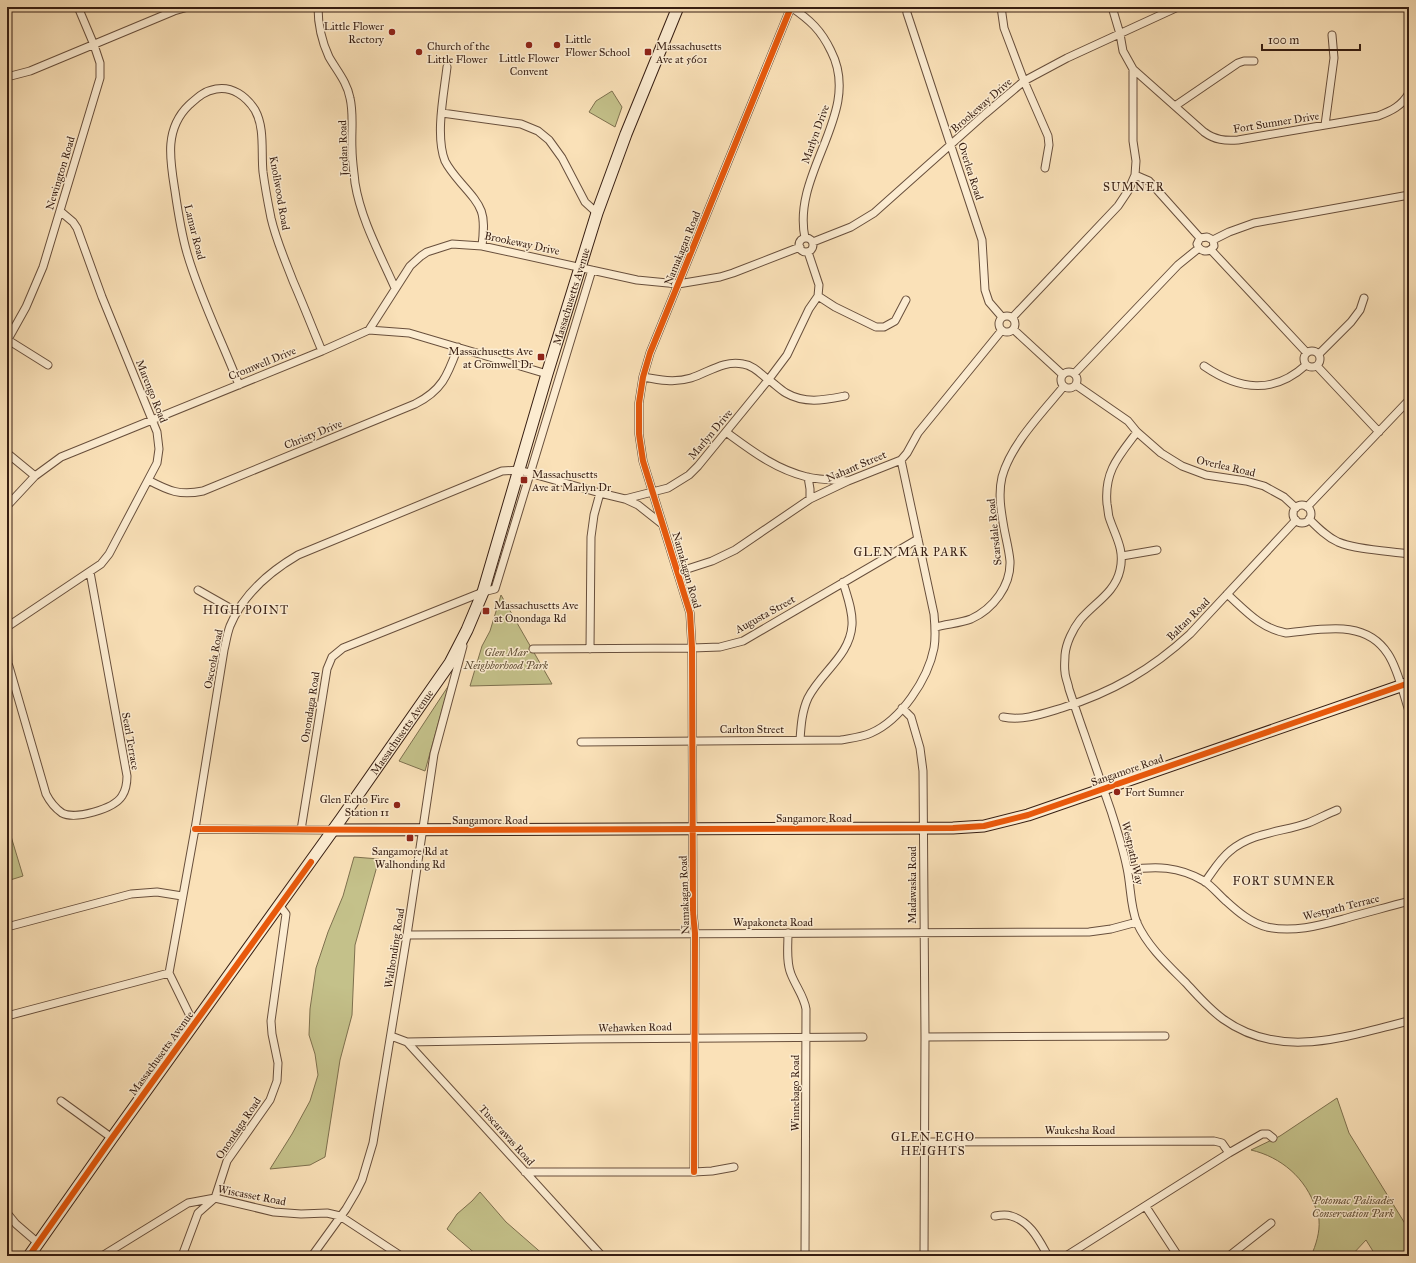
<svg xmlns="http://www.w3.org/2000/svg" width="1416" height="1263" font-family="'IM FELL Great Primer',serif">
  <rect width="100%" height="100%" fill="#fae1b8"/>
  <filter id="stains"><feTurbulence type="fractalNoise" baseFrequency=".005" numOctaves="4"/><feColorMatrix values="0 0 0 0 .2 0 0 0 0 .09 0 0 0 0 .02 0 0 0 .5 -.17"/></filter>
  <radialGradient id="worn" r=".72"><stop offset=".6" stop-color="#630" stop-opacity="0"/><stop offset="1" stop-color="#630" stop-opacity=".3"/></radialGradient>
  <path fill="#c4c18a" stroke="#7e704e" d="M612,91L622,107L615,127L589,112L596,101Z
    M501,595L552,684L470,686L482,646L490,631Z
    M449,685L425,771L399,761Z
    M7,823L23,876L7,881Z
    M354,857L379,859L355,945L352,1015L340,1060L325,1157L310,1165L270,1169L292,1134L310,1101L318,1075L315,1054L309,1035L310,1009L316,968L328,932L343,896Z
    M1337,1098L1349,1133L1409,1230V1255L1408,1256H1376L1366,1240L1351,1256H1311C1316,1245 1320,1232 1319,1220C1319,1217 1317,1212 1316,1209C1306,1178 1281,1157 1251,1150L1280,1136Z
    M480,1192L506,1222L545,1256H478L447,1229L457,1214L472,1201Z"/>
  <g fill="none" stroke-linecap="round" stroke-linejoin="round">
    <defs>
      <path id="street" d="M318,7C318,24 322,42 329,57C337,71 347,82 350,98C354,115 351,132 352,149C352,160 354,172 355,183C361,220 380,254 395,288
        M791,7C810,20 821,30 831,51C863,113 791,172 805,238
        M906,7L907,13L982,240L985,290L989,302L1002,317
        M1001,7L1004,28L1024,81L1048,136L1049,145L1045,168
        M1112,7L1120,34L1123,51L1133,69L1204,132C1215,140 1225,141 1238,140L1378,116C1391,111 1402,106 1409,93
        M447,67C444,93 435,136 445,161C449,169 455,176 461,183C483,208 486,212 482,246
        M1133,69V141L1136,161L1135,175L1149,181L1200,238
        M7,77L30,71L174,11L188,7
        M1175,106L1238,63L1244,61H1254
        M442,113L521,124L538,131L549,140L562,158L585,202L597,213
        M1325,125L1334,58L1332,35
        M1207,237L1213,240L1214,246C1209,254 1200,252 1197,244L1200,238Z
        M799 245a7 7 0 1 1 14 0a7 7 0 1 1-14 0Z
        M1213,240L1229,232L1254,223L1409,195
        M813,242L851,227L874,213L985,114L1024,81L1067,58L1178,7
        M1211,250L1307,353
        M818,296L835,307L876,327H884L895,321L906,300
        M999 324a8 8 0 1 1 16 0a8 8 0 1 1-16 0Z
        M1012,318L1118,206L1128,191L1135,175
        M1013,329L1063,375
        M369,330L410,266L421,256L427,252L452,244L482,246L637,280L678,284L720,277L733,273L800,247
        M8,340L48,365
        M7,341L26,307L43,267L100,78V63L94,45L78,7
        M1304 359a8 8 0 1 1 16 0a8 8 0 1 1-16 0Z
        M1319,354L1351,322L1360,310L1364,298
        M1204,366C1239,390 1273,395 1306,365
        M1317,366L1379,432
        M1061 380a8 8 0 1 1 16 0a8 8 0 1 1-16 0Z
        M1074,374L1178,265L1199,248
        M643,377C659,380 675,383 691,378C709,372 724,360 743,364C752,365 759,372 766,378C773,382 779,389 786,393C805,404 824,400 845,396
        M239,385C222,341 200,298 187,253C181,232 178,212 175,191C170,160 164,129 189,105C198,97 204,91 216,89C232,86 246,96 255,110C265,128 261,152 263,172C265,187 268,203 271,218C276,240 285,260 293,281C303,304 312,327 322,351
        M1076,385L1128,421L1137,432L1161,453L1182,466L1206,475L1246,481L1264,486L1284,497L1296,508
        M726,432C752,451 775,469 807,477C820,480 834,480 847,481
        M1137,432C1119,456 1104,471 1107,504C1108,508 1108,513 1109,517C1115,536 1125,549 1120,570C1115,593 1094,603 1080,620C1073,629 1066,643 1065,655C1065,660 1064,667 1065,672C1065,677 1068,683 1069,689C1074,704 1079,719 1084,733C1093,759 1102,785 1111,811C1117,830 1123,848 1127,868C1131,886 1130,906 1137,923C1148,947 1168,965 1186,983C1197,995 1209,1009 1223,1019C1282,1061 1346,1036 1409,1021
        M7,453L35,476
        M808,477L810,489V499
        M148,480C169,491 180,496 203,491L415,404C443,390 448,374 458,347
        M625,499L638,505L662,524
        M1293 514a9 9 0 1 1 18 0a9 9 0 1 1-18 0Z
        M7,506L35,476L61,457L322,351L369,330L409,333L547,374
        M1307,507L1409,400
        M1309,519C1318,528 1327,537 1338,542C1357,550 1388,551 1409,554
        M1122,556L1157,550
        M678,572L712,561L735,550L810,499L848,481L901,460L907,453L918,433L1002,330
        M198,590L237,612
        M1227,594C1246,611 1260,628 1286,633C1321,630 1365,618 1388,654C1398,669 1403,693 1409,711
        M7,626L8,663L46,794C50,802 55,808 62,813C75,820 114,809 122,796C126,790 127,783 127,776L90,572
        M7,627L101,564L109,554L157,463L159,449L157,432L102,297L77,228L73,222L60,211
        M936,627C947,624 961,623 971,619C993,609 1011,586 1010,561C1009,550 1006,539 1004,528C1001,511 998,494 1002,477C1011,444 1042,413 1064,386
        M533,649L692,648L720,647L743,641L918,539
        M590,649L591,537L594,515L600,493
        M902,708L911,717L920,748L923,771L925,1037L924,1256
        M1003,717C1023,721 1042,714 1062,708C1112,692 1151,670 1190,634L1296,520
        M800,740C801,725 802,711 808,698C821,672 850,656 852,625C853,611 847,596 843,582
        M581,742L841,740C852,738 862,737 871,733C901,720 928,679 934,648C936,637 935,625 934,614L901,460
        M195,829L333,830
        M301,830L327,669L332,657L343,648L483,592L495,589L592,270
        M1128,870C1156,866 1178,866 1204,881C1212,886 1219,895 1226,901C1238,912 1251,923 1267,927C1294,933 1321,925 1347,918C1368,912 1388,907 1409,901
        M1409,876V895
        M1205,882C1213,871 1220,859 1230,851C1252,832 1283,832 1308,823C1318,819 1327,814 1337,810
        M7,927L131,894L157,892L182,896
        M788,933C788,946 786,962 791,974C796,987 804,996 806,1009L805,1256
        M407,935L1089,932L1111,929L1137,922
        M7,1016L169,973
        M194,1024L169,973L195,829L224,650C226,642 227,634 230,626C243,594 269,572 298,555L502,471L519,470L600,493L625,499L668,488L689,475L698,466L769,379L787,355L809,309L818,296L819,285L808,252
        M391,1036L407,1042L602,1256
        M925,1037L1165,1036
        M407,1042L579,1039L863,1037
        M61,1101L112,1138
        M925,1142L1214,1141L1222,1143L1229,1153
        M525,1172H694L712,1171L734,1167
        M694,1172L695,933L693,914L692,648L690,613L643,461L639,434V403L643,377L650,353L791,7
        M1146,1207L1178,1256
        M7,1213L16,1224L38,1243
        M995,1216C1000,1215 1006,1214 1011,1216C1030,1221 1039,1240 1048,1256
        M102,1256L188,1203L215,1198L274,1212L301,1214L327,1213L340,1216L401,1256
        M182,1256L198,1213L215,1198L227,1161L270,1100L277,1081L278,1063L272,1034L271,1021L286,914L280,906
        M312,1256L346,1209L356,1192L362,1180L373,1143L407,935L434,754L463,646
        M1066,1256L1229,1153L1262,1134H1268L1273,1138
        M1229,1256L1271,1223"/>
      <g id="secondary">
        <path d="M333,830L953,828L984,826L1028,815L1409,683"/>
        <path id="s1" d="M29,1256L112,1138L341,819L450,663L467,630L483,592L547,374L597,213L626,134L678,7"/>
      </g>
    </defs>
    <use href="#street" stroke="#684f3c" stroke-width="9"/>
    <use href="#secondary" stroke="#371e12" stroke-width="13"/>
    <use href="#street" stroke="#fcecd1" stroke-width="7"/>
    <use href="#secondary" stroke="#fcecd1" stroke-width="11"/>
    <defs>
      <path id="cycleway" d="M195,829L422,830L953,828L984,826L1028,815L1409,683
        M694,1172L695,933L693,914L692,648L690,613L643,461L639,434V403L643,377L650,353L791,7
        M29,1256L112,1138L311,862"/>
    </defs>
    <use href="#cycleway" stroke="#fcecd1" stroke-width="8"/>
    <use href="#cycleway" stroke="#e8590c" stroke-width="6"/>
  </g>
  <g fill="#8f2418" stroke="#fcecd1" stroke-width="1.5">
    <circle cx="392" cy="32" r="4"/>
    <circle cx="529" cy="45" r="4"/>
    <circle cx="557" cy="45" r="4"/>
    <circle cx="419" cy="52" r="4"/>
    <rect x="644" y="48" width="8" height="8" rx="2"/>
    <rect x="537" y="353" width="8" height="8" rx="2"/>
    <rect x="520" y="476" width="8" height="8" rx="2"/>
    <rect x="482" y="607" width="8" height="8" rx="2"/>
    <circle cx="1117" cy="792" r="4"/>
    <circle cx="397" cy="805" r="4"/>
    <rect x="406" y="834" width="8" height="8" rx="2"/>
  </g>
  <g text-anchor="middle" stroke-width="3" stroke-linejoin="round" paint-order="stroke">
    <g font-size="11" fill="#371e12" stroke="#fcecd1" text-anchor="start">
      <text x="384" y="30" text-anchor="end">Little Flower<tspan x="384" dy="13">Rectory</tspan></text>
      <text x="565" y="43">Little<tspan x="565" dy="13">Flower School</tspan></text>
      <text x="427" y="50">Church of the<tspan x="427" dy="13">Little Flower</tspan></text>
      <text x="656" y="50">Massachusetts<tspan x="656" dy="13">Ave at 5601</tspan></text>
      <text x="529" y="62" text-anchor="middle">Little Flower<tspan x="529" dy="13">Convent</tspan></text>
      <text x="533" y="355" text-anchor="end">Massachusetts Ave<tspan x="533" dy="13">at Cromwell Dr</tspan></text>
      <text x="532" y="478">Massachusetts<tspan x="532" dy="13">Ave at Marlyn Dr</tspan></text>
      <text x="494" y="609">Massachusetts Ave<tspan x="494" dy="13">at Onondaga Rd</tspan></text>
      <text x="1125" y="796">Fort Sumner</text>
      <text x="389" y="803" text-anchor="end">Glen Echo Fire<tspan x="389" dy="13">Station 11</tspan></text>
      <text x="410" y="855" text-anchor="middle">Sangamore Rd at<tspan x="410" dy="13">Walhonding Rd</tspan></text>
    </g>
    <g font-size="11" fill="#371e12" stroke="#fcecd1">
      <text transform="translate(981 105) rotate(-41)" y="4">Brookeway Drive</text>
      <text transform="translate(1276 122) rotate(-9)" y="4">Fort Sumner Drive</text>
      <text transform="translate(815 134) rotate(-70)" y="4">Marlyn Drive</text>
      <text transform="translate(343 148) rotate(-92)" y="4">Jordan Road</text>
      <text transform="translate(971 171) rotate(72)" y="4">Overlea Road</text>
      <text transform="translate(60 173) rotate(-73)" y="4">Newington Road</text>
      <text transform="translate(280 193) rotate(80)" y="4">Knollwood Road</text>
      <text transform="translate(195 232) rotate(76)" y="4">Lamar Road</text>
      <text transform="translate(522 243) rotate(12)" y="4">Brookeway Drive</text>
      <text transform="translate(682 248) rotate(-68)" y="4">Namakagan Road</text>
      <text dy="4" stroke="none"><textPath href="#s1" startOffset="1114">Massachusetts Avenue</textPath></text>
      <text transform="translate(262 363) rotate(-22)" y="4">Cromwell Drive</text>
      <text transform="translate(152 391) rotate(68)" y="4">Marengo Road</text>
      <text transform="translate(313 434) rotate(-22)" y="4">Christy Drive</text>
      <text transform="translate(710 434) rotate(-50)" y="4">Marlyn Drive</text>
      <text transform="translate(856 466) rotate(-23)" y="4">Nahant Street</text>
      <text transform="translate(1226 466) rotate(13)" y="4">Overlea Road</text>
      <text transform="translate(994 532) rotate(-96)" y="4">Scarsdale Road</text>
      <text transform="translate(687 570) rotate(74)" y="4">Namakagan Road</text>
      <text transform="translate(765 614) rotate(-29)" y="4">Augusta Street</text>
      <text transform="translate(1188 619) rotate(-45)" y="4">Baltan Road</text>
      <text transform="translate(213 659) rotate(-79)" y="4">Osceola Road</text>
      <text transform="translate(310 707) rotate(-81)" y="4">Onondaga Road</text>
      <text x="752" y="733">Carlton Street</text>
      <text dy="4" stroke="none"><textPath href="#s1" startOffset="643">Massachusetts Avenue</textPath></text>
      <text transform="translate(131 741) rotate(80)" y="4">Searl Terrace</text>
      <text transform="translate(1127 770) rotate(-19)" y="4">Sangamore Road</text>
      <text x="814" y="822">Sangamore Road</text>
      <text x="490" y="824">Sangamore Road</text>
      <text transform="translate(1133 853) rotate(77)" y="4">Westpath Way</text>
      <text transform="translate(912 885) rotate(-90)" y="4">Madawaska Road</text>
      <text transform="translate(684 895) rotate(-92)" y="4">Namakagan Road</text>
      <text transform="translate(1341 907) rotate(-14)" y="4">Westpath Terrace</text>
      <text x="773" y="926">Wapakoneta Road</text>
      <text transform="translate(394 948) rotate(-81)" y="4">Walhonding Road</text>
      <text transform="translate(635 1027) rotate(-1)" y="4">Wehawken Road</text>
      <text transform="translate(161 1053) rotate(-54)" y="4">Massachusetts Avenue</text>
      <text transform="translate(795 1093) rotate(-90)" y="4">Winnebago Road</text>
      <text transform="translate(238 1128) rotate(-56)" y="4">Onondaga Road</text>
      <text x="1080" y="1134">Waukesha Road</text>
      <text transform="translate(507 1135) rotate(48)" y="4">Tuscarawas Road</text>
      <text transform="translate(252 1195) rotate(11)" y="4">Wiscasset Road</text>
    </g>
    <g font-size="11" font-style="italic" fill="#614f36" stroke="#fcecd1">
      <text x="506" y="656">Glen Mar<tspan x="506" dy="13">Neighborhood Park</tspan></text>
      <text x="1353" y="1204">Potomac Palisades<tspan x="1353" dy="13">Conservation Park</tspan></text>
    </g>
    <g font-size="12" letter-spacing="1" fill="#371e12" stroke="#fcecd1">
      <text x="1134" y="191">SUMNER</text>
      <text x="911" y="556">GLEN MAR PARK</text>
      <text x="246" y="614">HIGH POINT</text>
      <text x="1284" y="885">FORT SUMNER</text>
      <text x="933" y="1141">GLEN ECHO<tspan x="933" dy="14">HEIGHTS</tspan></text>
    </g>
  </g>
  <rect width="1416" height="1263" fill="none" stroke="#fae1b8" stroke-width="24"/>
  <rect x="8" y="8" width="1400" height="1247" fill="none" stroke="#371e12" stroke-width="2"/>
  <rect x="12" y="12" width="1392" height="1239" fill="none" stroke="#371e12"/>
  <path d="M1262 44v6h98v-6" fill="none" stroke="#371e12" stroke-width="2"/>
  <text x="1268" y="44" font-size="12" fill="#371e12" stroke="#fcecd1" stroke-width="3" paint-order="stroke">100 m</text>
  <rect width="100%" height="100%" filter="url(#stains)"/>
  <rect width="100%" height="100%" fill="url(#worn)"/>
</svg>
